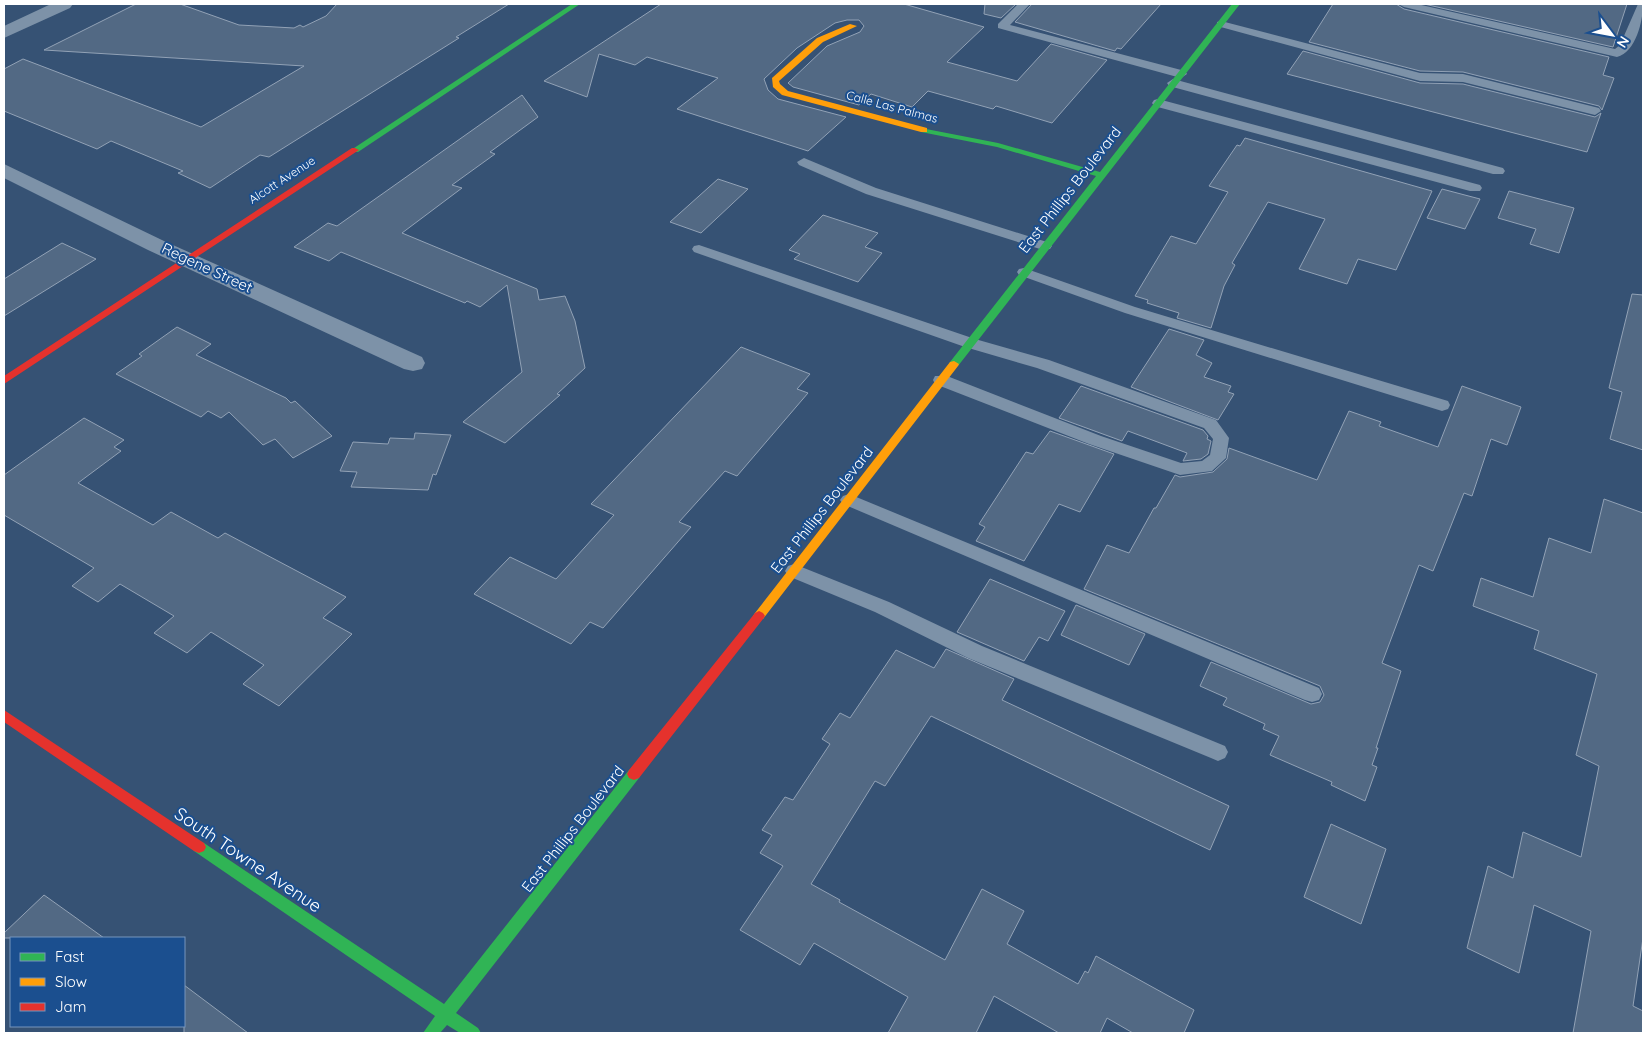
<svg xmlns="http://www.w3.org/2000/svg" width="1647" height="1037" font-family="Quicksand,sans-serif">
  <rect width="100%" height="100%" fill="#365274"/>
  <path fill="#526984" stroke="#92a2b6" d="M136,4H180L239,25L294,28L300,25L303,27L326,16L337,4H509L456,37L459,38L269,157L260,155L210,188L178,173L183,171L111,141L97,149L4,111V69L23,59L201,127L304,66L44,50Z
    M661,4H904L984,27L947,62L1017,81L1051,44L1107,60L1052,123L996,106L993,109L928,91L912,107L871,94L859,105L793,87L788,83L827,46L860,32L864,26L859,20H847L835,23L797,48L764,79L768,90L778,99L846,117L808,151L677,109L718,78L647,57L635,65L599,54L587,97L544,81Z
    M985,4H1016L1001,18L984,14Z
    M1032,4H1161L1121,49L1117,48L1115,51L1015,22Z
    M1333,4H1396L1404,9L1609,57L1603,75L1614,78L1602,110L1599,106L1463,72L1420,71L1309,42Z
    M1424,4H1627L1613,47Z
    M1303,51L1420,83L1463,84L1595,117L1601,113L1587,152L1287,74Z
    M522,95L538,117L490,152L495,154L452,185L462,188L402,233L537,289L539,300L565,296L575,321L585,368L557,394L560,395L505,443L463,422L522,372L507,285L480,307L467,301L465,303L341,252L329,261L294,247L328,223L337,226Z
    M1245,138L1432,191L1396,270L1358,259L1347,284L1299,269L1325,219L1268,202L1232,263L1235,265L1224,286L1211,328L1177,318L1179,313L1147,303L1148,300L1135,296L1171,236L1196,244L1228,192L1209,186L1237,145L1240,146Z
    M718,179L748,189L701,233L670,222Z
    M1442,189L1480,199L1465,229L1427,218Z
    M1509,191L1574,208L1559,253L1530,244L1536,229L1498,218Z
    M823,215L878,233L865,247L882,253L858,282L794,259L800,254L789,250Z
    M62,243L96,259L4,316V279Z
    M1632,294L1643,295V450L1610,439L1622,392L1609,388Z
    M177,327L211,344L196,355L286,398L291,403L295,401L332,436L293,458L275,439L263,445L229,412L221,418L208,411L201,417L116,374L142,356L139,354Z
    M1169,329L1204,340L1196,355L1212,363L1204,377L1231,386L1228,392L1234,394L1218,420L1131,387Z
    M741,347L810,374L797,389L808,393L737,476L725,471L679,522L691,527L603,628L590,622L571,644L474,594L510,557L556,579L614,515L591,504Z
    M1081,386L1203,430L1208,436L1207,439L1211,441L1208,454L1201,459L1183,461L1187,453L1128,431L1122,441L1059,418Z
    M1462,386L1521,407L1507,445L1491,439L1472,496L1464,493L1433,571L1419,565L1382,663L1401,671L1376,748H1378L1372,765L1377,767L1365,801L1331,785L1332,782L1270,755L1279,736L1263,729L1265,724L1223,705L1227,698L1200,686L1211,662L1311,704L1320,702L1324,695L1320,686L1084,589L1107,545L1129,553L1154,508H1156L1175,475L1180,477L1213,472L1227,459L1229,448L1317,480L1349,411L1381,422L1379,426L1438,447Z
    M84,418L124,440L114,447L121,451L78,483L153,525L171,512L218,538L225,533L346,597L323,618L352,634L279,706L243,684L264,665L211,632L187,653L154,633L174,616L120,584L98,602L72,586L94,568L4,515V475Z
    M1050,431L1114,454L1080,512L1059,504L1024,561L976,541L985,527L979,524L1026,452L1033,454Z
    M415,433L451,435L436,475L433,474L428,490L351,487L357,472L340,471L353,442L388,444L390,438L414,439Z
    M1604,499L1643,513V938L1633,1006L1643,1011V1033H1573L1591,931L1534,905L1519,973L1467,948L1488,866L1513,878L1523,832L1581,857L1599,766L1576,755L1597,674L1534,649L1539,631L1473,606L1481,578L1533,597L1549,538L1591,553Z
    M990,579L1065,611L1048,641L1039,637L1024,661L957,632Z
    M1076,605L1145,634L1129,665L1061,635Z
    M946,649L1014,679L1002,700L1229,806L1210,850L931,716L885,786L875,781L811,884L840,900L839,902L945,960L982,889L1024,911L1007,944L1078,984L1085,971L1088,973L1096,956L1194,1010L1184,1033H1133L1107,1018L1100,1033H1059L994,996L976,1033H888L908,997L814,943L800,965L740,930L783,866L760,853L772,835L762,830L785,797L793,800L830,744L822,739L840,713L850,718L896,650L934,668Z
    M1331,824L1386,849L1361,924L1304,897Z
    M44,895L72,915L104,938H4V933Z
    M184,985L248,1033H184Z"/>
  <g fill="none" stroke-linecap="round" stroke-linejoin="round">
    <path fill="#7d92a8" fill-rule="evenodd" d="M1018,4H1030L1010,25L1185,71L1187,74L1181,78L998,28V24Z
      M1398,4H1417L1615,49L1620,45L1638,4H1643C1643,21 1636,52 1617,57L1404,7Z
      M1221,21L1420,73L1463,74L1599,108L1601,111L1595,115L1463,82L1420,81L1217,26V22Z
      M1173,79L1503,168L1505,171L1503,174H1493L1169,86L1167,83Z
      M1158,99L1480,185L1482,188L1480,191H1470L1154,106L1152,103L1154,100Z
      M804,158L876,188L1050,243L1052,246L1050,249H1040L866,194L799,165L797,162Z
      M699,245L975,339L1049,360L1216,420L1229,438L1226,458L1212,471L1180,475L1089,444L935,384L933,380L935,376H947L1101,436L1181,463L1202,461L1210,455L1213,439L1204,428L1037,368L965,347L694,252L692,249L694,246Z
      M1024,268L1135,307L1448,401L1450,405L1448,409L1442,411L1125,313L1019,275L1017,272L1019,269Z
      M849,494L1319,688L1322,694L1319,700L1312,702L1305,700L843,504L840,500L843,496Z
      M794,564L889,602L982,646L1225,746L1228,752L1225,758L1218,761L1211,758L968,658L875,612L788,576L785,571L788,566Z"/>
    <path fill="#7d92a8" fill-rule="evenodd" d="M51,4H73L70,8L4,38V26Z
      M4,164L164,241L422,357L425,363L422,369L413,371L404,369L148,250L4,178Z"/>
    <path fill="#30b455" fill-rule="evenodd" d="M572,4H580L358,152H355L351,150Z
      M1232,4H1240L958,366H950L949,364L950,362L1096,176L997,147L921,132V128L998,143L1100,172Z
      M634,768L639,770L641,774L639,778L456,1013L478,1028L481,1033H460L447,1025L440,1033H423L435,1016L194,851L192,847L194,843L199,841L204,843L444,1004L629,770Z"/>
    <path fill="#ff9f0a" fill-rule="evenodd" d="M850,24L857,26L823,42L779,81L780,84L788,91L927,128V132H921L782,95L773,87L772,78L817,38Z
      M954,361L959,364L958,366L763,619H755L753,616L755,613L950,362Z"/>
    <path fill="#e5322d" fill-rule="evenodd" d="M352,148H355L359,150L4,384V376Z
      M759,611L763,613L765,616L763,619L639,778L634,780L629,778L627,774L629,770L755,613Z
      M4,710L204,843L206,847L204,851L199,853L194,851L4,722Z"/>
  </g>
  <g text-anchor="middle" stroke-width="4" stroke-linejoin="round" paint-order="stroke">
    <g font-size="12" fill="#fff" stroke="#1b4f8f">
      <text transform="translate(892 107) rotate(15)" y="4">Calle Las Palmas</text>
      <text transform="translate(282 180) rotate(-33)" y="4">Alcott Avenue</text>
    </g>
    <g font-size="15" fill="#fff" stroke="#1b4f8f">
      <text transform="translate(1070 190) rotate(-52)" y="5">East Phillips Boulevard</text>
      <text transform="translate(207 268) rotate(25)" y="5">Regene Street</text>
      <text transform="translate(822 510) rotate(-52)" y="5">East Phillips Boulevard</text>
      <text transform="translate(573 829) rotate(-52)" y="5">East Phillips Boulevard</text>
    </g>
    <g font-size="18" fill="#fff" stroke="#1b4f8f">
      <text transform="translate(248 860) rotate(34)" y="6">South Towne Avenue</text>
    </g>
  </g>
  <rect width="1647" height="1037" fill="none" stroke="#ffffff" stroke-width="10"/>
  <rect x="10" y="937" width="175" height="90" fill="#1b4f8f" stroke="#7695bc"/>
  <rect x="20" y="953" width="25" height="8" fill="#30b455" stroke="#7695bc"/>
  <text x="55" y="962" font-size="15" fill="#ffffff">Fast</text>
  <rect x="20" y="978" width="25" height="8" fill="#ff9f0a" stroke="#7695bc"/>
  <text x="55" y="987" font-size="15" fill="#ffffff">Slow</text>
  <rect x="20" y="1003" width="25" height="8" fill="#e5322d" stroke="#7695bc"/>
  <text x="55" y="1012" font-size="15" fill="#ffffff">Jam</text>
  <g transform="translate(1612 35) rotate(122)" stroke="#1b4f8f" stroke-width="4" paint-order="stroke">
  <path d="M0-4L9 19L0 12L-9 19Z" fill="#ffffff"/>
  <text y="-8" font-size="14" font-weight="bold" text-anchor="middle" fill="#ffffff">N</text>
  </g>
</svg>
